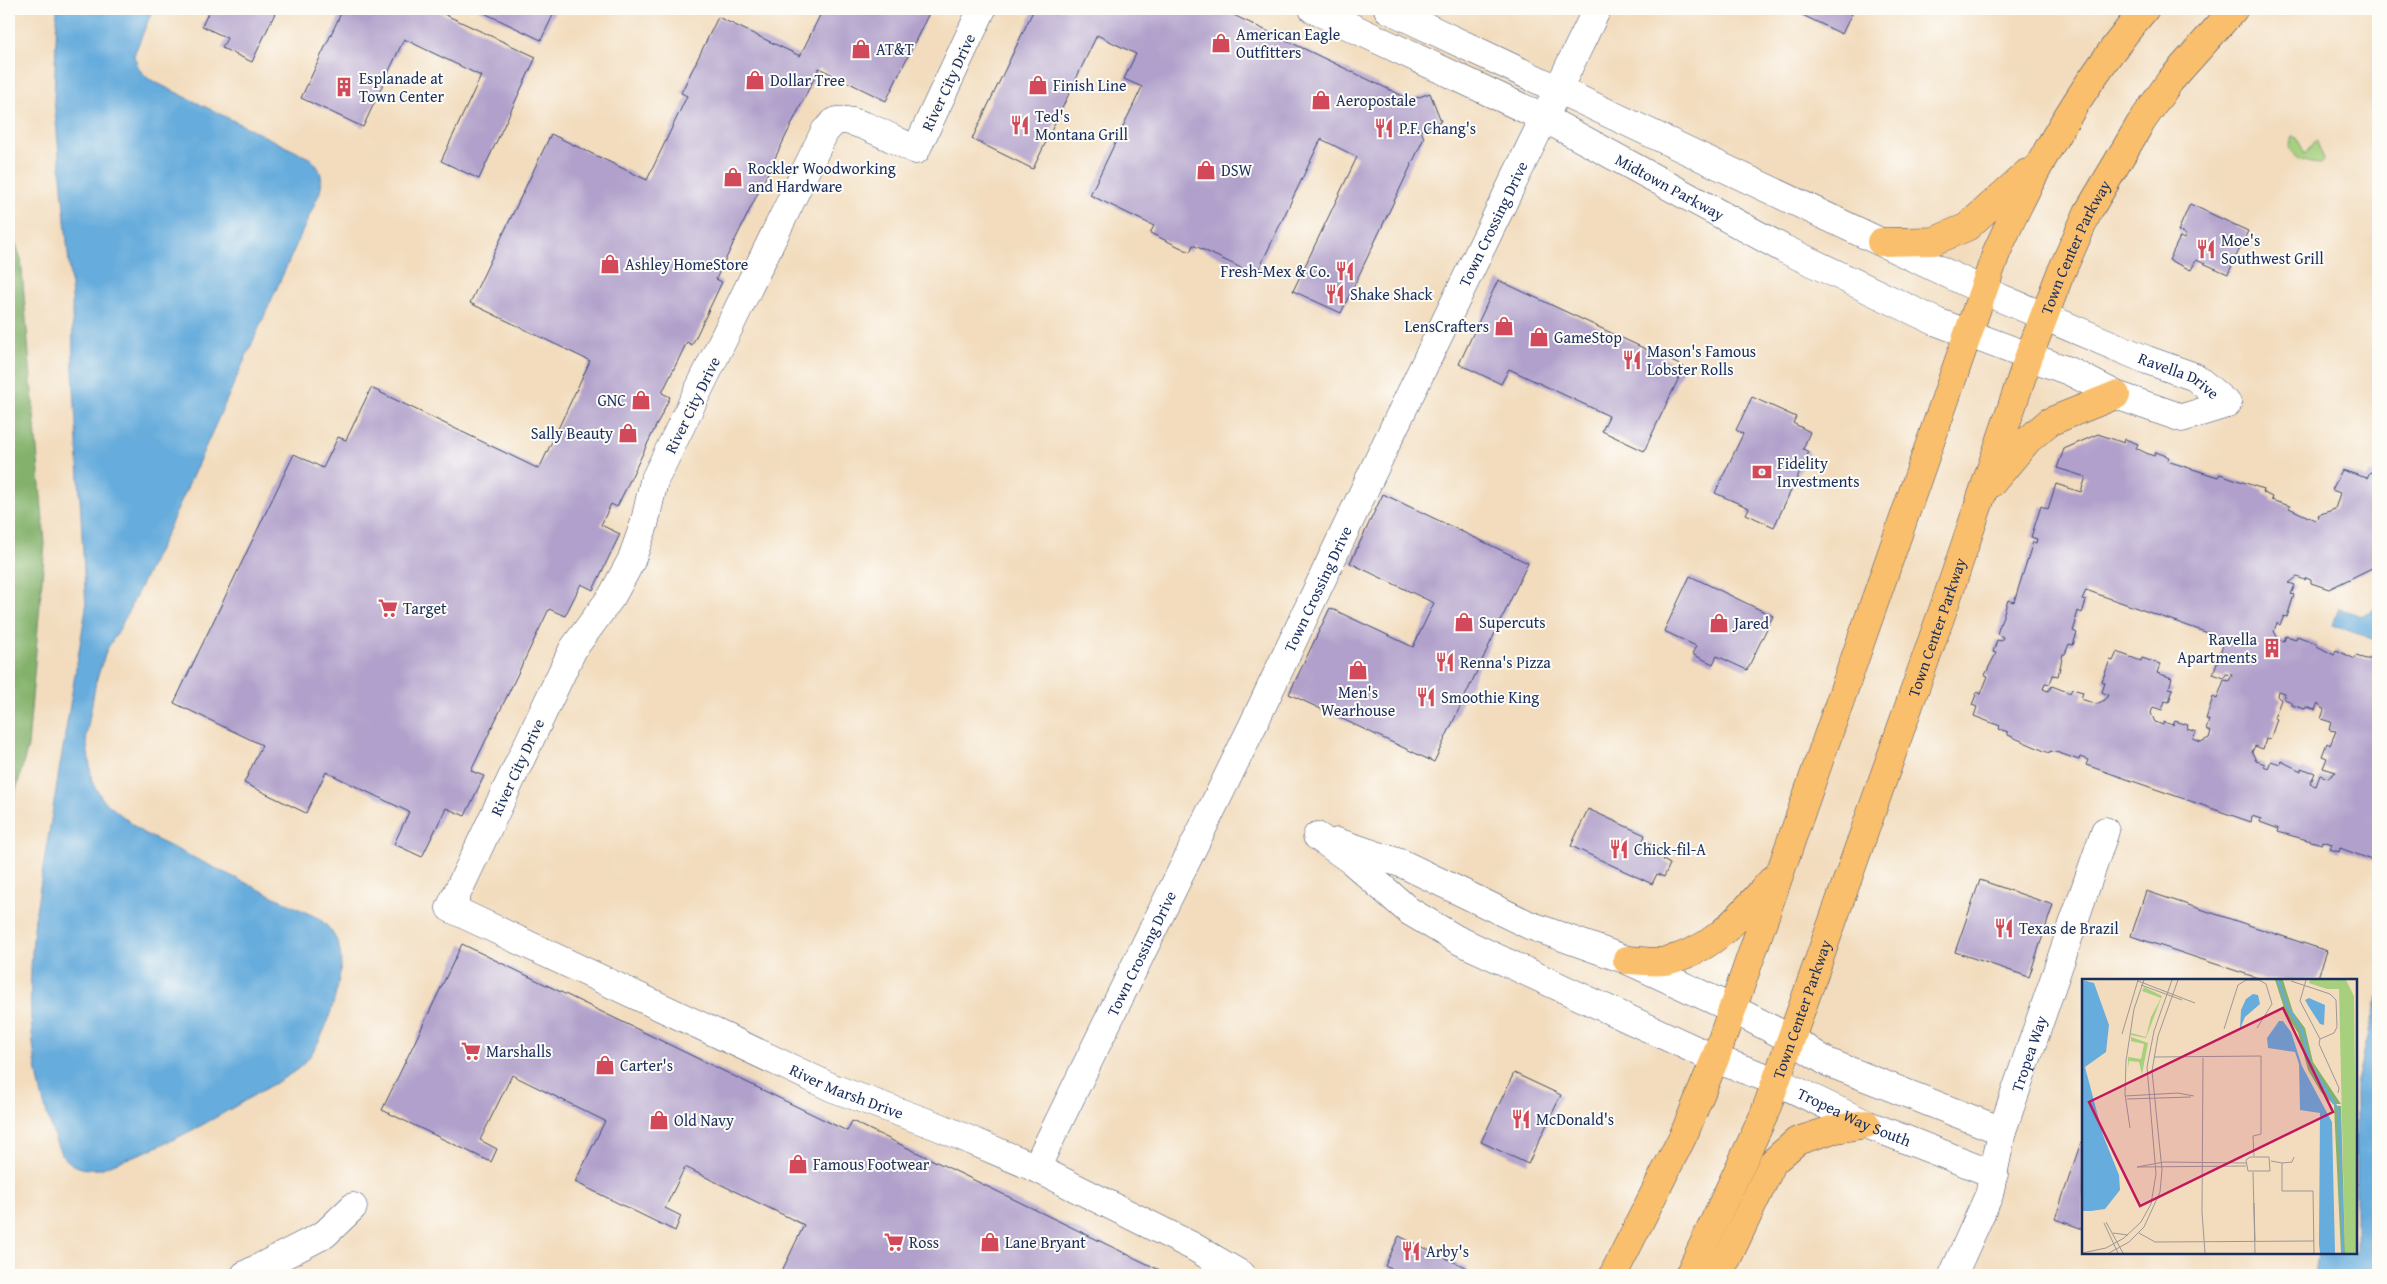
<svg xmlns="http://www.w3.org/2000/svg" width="2387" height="1284" font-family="'Gentium Book Plus',serif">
  <rect width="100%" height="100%" fill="#fdfcf7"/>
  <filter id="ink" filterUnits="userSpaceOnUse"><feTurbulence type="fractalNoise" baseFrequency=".02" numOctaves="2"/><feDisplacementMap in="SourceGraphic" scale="10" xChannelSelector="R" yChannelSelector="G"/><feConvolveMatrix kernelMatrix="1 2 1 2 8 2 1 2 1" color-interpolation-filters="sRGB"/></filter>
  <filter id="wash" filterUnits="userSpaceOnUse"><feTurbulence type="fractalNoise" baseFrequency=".0096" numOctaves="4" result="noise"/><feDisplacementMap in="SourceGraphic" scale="20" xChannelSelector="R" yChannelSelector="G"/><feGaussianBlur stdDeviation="1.12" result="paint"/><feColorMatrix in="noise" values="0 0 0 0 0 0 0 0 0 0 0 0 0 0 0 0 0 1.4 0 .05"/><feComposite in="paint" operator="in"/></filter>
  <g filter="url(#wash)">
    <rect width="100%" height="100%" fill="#f2dcbd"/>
    <path fill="#a6d07d" stroke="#60806e" d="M2293,137L2297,138L2305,154L2316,140L2324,159L2321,164C2307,163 2296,161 2289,147Z"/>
    <path fill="#84b26c" stroke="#507065" d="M9,224L21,259L45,544L28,746L9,816Z"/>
    <path fill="#66acdc" stroke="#406e9d" d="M57,9H153L134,55L139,69L149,79L311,159C322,170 323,178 320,192L165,537L119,630L107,649L96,681L86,737L92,782L103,800L143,833L320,919C343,940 344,958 337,988C332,1012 322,1042 306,1061C295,1074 276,1082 261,1091C229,1110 196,1130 161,1145C141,1154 120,1161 100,1169C89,1170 77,1169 68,1161C58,1153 55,1139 51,1127C27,1057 27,983 36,911L86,608L73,370L72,297L54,99Z
      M2378,607V641L2333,625L2339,608L2361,616Z
      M2378,996V1275H2315L2318,1253H2356V1085Z"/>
    <g id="blocks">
      <path fill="#b1a0cb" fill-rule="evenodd" d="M210,9H277L252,62L222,48L227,38L202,26Z
        M343,9H433L536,57L479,179L441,161L481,76L404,39L363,127L301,98Z
        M476,9H556L541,40Z
        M823,9H931L886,101L819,68L716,279L722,282L692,345L687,342L662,393L670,397L617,507L611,504L601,525L620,534L593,590L581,584L565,616L549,609L471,771L484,776L465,816L446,808L422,857L394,844L409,812L326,772L306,813L244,783L262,745L174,703L294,454L323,468L338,437L346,440L371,388L539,469L590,361L470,303L551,134L647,180L687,96L681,93L718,17L800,56Z
        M1034,9H1221L1411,100L1430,93L1441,121L1421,130L1424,138L1341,313L1293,291L1357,157L1321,139L1256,275L1193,245L1190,252L1150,233L1154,226L1090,195L1142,87L1124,79L1136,54L1097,35L1033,169L972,139Z
        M1790,9H1854L1842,34Z
        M2190,204L2248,231L2228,274L2196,260L2191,270L2169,260L2180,237L2184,239L2186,235L2178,231Z
        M1498,280L1684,367L1644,451L1602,431L1609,416L1509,369L1501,384L1459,364Z
        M1752,397L1796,417L1793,423L1810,432L1803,449L1809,452L1774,527L1746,514L1749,508L1715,493L1743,434L1736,430Z
        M2098,434L2124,443L2125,439L2138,444L2136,448L2146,453L2154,456L2156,452L2169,457L2167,461L2218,477L2220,474L2263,489L2262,492L2272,497L2271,500L2290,506L2289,508L2315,520L2319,518L2318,515L2335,509L2340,493L2332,490L2342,470L2367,478L2370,472L2378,475V565L2329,589L2311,583V580L2306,578L2305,580L2297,577L2289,583L2295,585L2291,594L2294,595L2287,617L2284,616L2280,625L2277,623L2274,631L2278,639L2284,641L2286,636L2296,639L2297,636L2318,644L2317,646L2334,655L2336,650L2355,659L2356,656L2366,659H2371L2373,654L2378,656V852L2375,861L2340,848L2339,852L2330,849L2332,844L2323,841L2322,844L2278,832L2279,829L2260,822L2261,819L2252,816L2251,822L2086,765L2088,760L2080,757L2079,760L2059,753L2050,751L2049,753L2008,735V732L1999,729L2000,726L1974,716L1977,707L1972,705L1977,692L1981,694L1988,676L1985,675L1996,653L1993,652L1997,640L2001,641L2003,637L1997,634L2008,600L2014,602L2033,542L2036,543L2037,539L2031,537L2041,506L2048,509L2056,484L2081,492L2086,477L2057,468L2064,449ZM2086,590L2225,639L2213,674L2224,678L2226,674L2232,675L2229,681L2224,680L2217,699L2213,697L2206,719L2209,720L2206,730L2211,732L2209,738L2201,742L2193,739L2196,732L2187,729L2188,725L2175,721L2173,725L2164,722L2163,725L2155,722L2151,713L2153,707L2162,710L2165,701L2169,702L2173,689L2169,688L2172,678L2157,673L2160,664L2142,658L2141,661L2117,652L2113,661L2110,660L2102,681L2105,683L2102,692L2108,695L2105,700L2096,704L2081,699L2083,692L2072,689L2070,693L2052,686L2048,691L2043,689L2045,683L2050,684L2053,675L2058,676L2063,654H2065L2069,644L2073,645L2077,633L2073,631L2076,622L2075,621L2078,611L2082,613L2086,601L2082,600ZM2278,691L2284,693V699L2292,702V705L2305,709L2306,707L2315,710L2318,703L2324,710L2321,719L2331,722L2329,730L2336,731L2330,745L2327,743L2322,756L2327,758L2323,768L2336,772L2328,778L2320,775L2316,786L2310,784L2315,773L2301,768V771L2281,761L2280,764L2271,761L2268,768L2264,766L2265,764L2256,761L2252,752L2255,746L2263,749L2266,739L2270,740L2277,719L2274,718L2281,700L2277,696Z
        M1383,494L1528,563L1434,762L1289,694L1330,608L1413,647L1434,603L1350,563Z
        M1690,576L1773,616L1747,670L1717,656L1713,664L1692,654L1696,646L1664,631Z
        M1588,809L1645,835L1643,841L1667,852L1663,860L1670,864L1664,877L1657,874L1652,884L1571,846Z
        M1980,880L2053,905L2029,977L1955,952Z
        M2146,891L2327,951L2317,980H2264L2131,936Z
        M462,944L847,1131L852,1121L1170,1275H780L804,1225L685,1167L665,1208L681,1216L675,1231L575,1182L605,1121L512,1075L480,1140L497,1149L491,1162L382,1110Z
        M1514,1073L1561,1095L1528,1164L1481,1142Z
        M2081,1142L2083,1143V1229L2055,1219Z
        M1399,1236L1467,1268L1465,1272L1471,1275H1404L1385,1266Z"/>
    </g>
  </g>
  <g filter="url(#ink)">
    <use href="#blocks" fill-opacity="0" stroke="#3b496c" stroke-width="1"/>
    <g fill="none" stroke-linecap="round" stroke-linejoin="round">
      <defs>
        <g id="minor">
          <path id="s1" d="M982,9L916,150C898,142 854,116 837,121C832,122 829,128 825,131L654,481L644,525L631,561L612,596L573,649L450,908L833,1088L937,1126L1036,1168L1192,1246L1242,1275"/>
          <path id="s2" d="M1313,9L1546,119L1784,249L1937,322L2071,372L2116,395L2182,418L2227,404"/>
          <path id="s3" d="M1388,9L1982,290L2147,360L2195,377L2227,404"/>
          <path id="s4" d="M1317,836L1352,861L1409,911L1456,939L1715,1059L1776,1081L1866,1124L1994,1174"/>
          <path d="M1337,842L1403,864L1529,925L1627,960L1733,1009L1791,1039L1827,1062L2002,1131"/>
          <path id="s5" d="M1036,1168L1253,725L1386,444L1597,9"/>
          <path d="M245,1275L325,1234L353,1207"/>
          <path id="s6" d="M1953,1275L1989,1195L2002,1131L2105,831"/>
        </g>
        <g id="major">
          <path d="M1881,242L1934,241L1967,227L2027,173"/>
          <path d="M1992,483L2028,440L2049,422L2116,395"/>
          <path d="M1627,960C1639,960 1653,963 1665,961C1716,950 1740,915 1773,879"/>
          <path d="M1613,1275L1684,1134L1715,1059L1997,251C2036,163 2083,82 2145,9"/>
          <path id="s7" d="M1689,1275L1764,1115L1945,604L2029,356L2059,277L2088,212L2140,124L2170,81L2234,9"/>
          <path d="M1695,1275L1727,1259L1773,1162L1797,1141L1831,1130L1866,1124"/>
        </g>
      </defs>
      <use href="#minor" stroke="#3b496c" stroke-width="29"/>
      <use href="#major" stroke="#3b496c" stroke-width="29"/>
      <use href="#minor" stroke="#fff" stroke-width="28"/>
      <use href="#major" stroke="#f9bf6d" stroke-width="28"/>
    </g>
  </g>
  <defs>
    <symbol id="shop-bare" viewBox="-9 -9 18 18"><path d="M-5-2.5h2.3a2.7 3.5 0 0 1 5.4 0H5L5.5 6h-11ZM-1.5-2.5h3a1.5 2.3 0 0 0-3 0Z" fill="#d1495b" stroke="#fdfcf7" stroke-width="2.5" paint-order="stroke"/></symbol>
    <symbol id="building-bare" viewBox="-9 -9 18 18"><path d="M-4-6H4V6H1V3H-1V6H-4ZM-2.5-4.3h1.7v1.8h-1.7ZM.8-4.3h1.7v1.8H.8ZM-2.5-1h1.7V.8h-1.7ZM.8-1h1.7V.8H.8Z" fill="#d1495b" stroke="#fdfcf7" stroke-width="2.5" paint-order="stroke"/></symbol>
    <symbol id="restaurant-bare" viewBox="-9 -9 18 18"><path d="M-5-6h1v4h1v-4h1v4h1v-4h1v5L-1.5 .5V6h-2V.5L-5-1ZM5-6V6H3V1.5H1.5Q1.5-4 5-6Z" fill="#d1495b" stroke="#fdfcf7" stroke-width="2.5" paint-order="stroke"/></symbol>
    <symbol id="bank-bare" viewBox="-9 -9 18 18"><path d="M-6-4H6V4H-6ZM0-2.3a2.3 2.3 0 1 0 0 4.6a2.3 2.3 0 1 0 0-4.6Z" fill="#d1495b" stroke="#fdfcf7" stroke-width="2.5" paint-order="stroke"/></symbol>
    <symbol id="supermarket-bare" viewBox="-9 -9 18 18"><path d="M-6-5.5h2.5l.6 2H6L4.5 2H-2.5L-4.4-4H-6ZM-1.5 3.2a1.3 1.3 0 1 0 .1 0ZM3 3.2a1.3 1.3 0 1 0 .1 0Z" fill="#d1495b" stroke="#fdfcf7" stroke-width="2.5" paint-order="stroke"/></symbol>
  </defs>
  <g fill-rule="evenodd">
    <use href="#shop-bare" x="1207" y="29" width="28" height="28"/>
    <use href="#shop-bare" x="847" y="35" width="28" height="28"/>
    <use href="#shop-bare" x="741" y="66" width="28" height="28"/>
    <use href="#shop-bare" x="1024" y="71" width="28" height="28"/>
    <use href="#building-bare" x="330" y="73" width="28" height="28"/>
    <use href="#shop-bare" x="1307" y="86" width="28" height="28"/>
    <use href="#restaurant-bare" x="1006" y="111" width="28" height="28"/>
    <use href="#restaurant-bare" x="1370" y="114" width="28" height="28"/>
    <use href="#shop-bare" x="1192" y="156" width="28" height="28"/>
    <use href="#shop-bare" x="719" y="163" width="28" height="28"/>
    <use href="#restaurant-bare" x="2192" y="235" width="28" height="28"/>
    <use href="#shop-bare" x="596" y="250" width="28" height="28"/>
    <use href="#restaurant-bare" x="1331" y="257" width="28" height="28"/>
    <use href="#restaurant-bare" x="1321" y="280" width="28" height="28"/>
    <use href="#shop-bare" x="1490" y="312" width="28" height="28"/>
    <use href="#shop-bare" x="1525" y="323" width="28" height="28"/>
    <use href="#restaurant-bare" x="1618" y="346" width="28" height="28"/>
    <use href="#shop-bare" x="627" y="386" width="28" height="28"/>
    <use href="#shop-bare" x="614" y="419" width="28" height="28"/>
    <use href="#bank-bare" x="1748" y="458" width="28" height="28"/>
    <use href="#supermarket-bare" x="374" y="594" width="28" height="28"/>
    <use href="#shop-bare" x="1450" y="608" width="28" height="28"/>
    <use href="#shop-bare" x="1705" y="609" width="28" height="28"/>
    <use href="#building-bare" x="2258" y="634" width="28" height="28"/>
    <use href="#restaurant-bare" x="1431" y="648" width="28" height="28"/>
    <use href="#shop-bare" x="1344" y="656" width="28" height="28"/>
    <use href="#restaurant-bare" x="1412" y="683" width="28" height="28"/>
    <use href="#restaurant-bare" x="1605" y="835" width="28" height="28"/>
    <use href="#restaurant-bare" x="1990" y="914" width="28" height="28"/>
    <use href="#supermarket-bare" x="457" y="1037" width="28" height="28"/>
    <use href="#shop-bare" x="591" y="1051" width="28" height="28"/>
    <use href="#restaurant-bare" x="1507" y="1105" width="28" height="28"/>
    <use href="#shop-bare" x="645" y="1106" width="28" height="28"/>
    <use href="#shop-bare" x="784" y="1150" width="28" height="28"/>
    <use href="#supermarket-bare" x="880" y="1228" width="28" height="28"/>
    <use href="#shop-bare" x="976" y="1228" width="28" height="28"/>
    <use href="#restaurant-bare" x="1397" y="1237" width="28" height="28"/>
  </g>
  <g text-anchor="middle" stroke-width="4" stroke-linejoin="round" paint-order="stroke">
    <g font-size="16" fill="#1b2f5e" stroke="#fdfcf7" text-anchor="start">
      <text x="1236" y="40">American Eagle<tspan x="1236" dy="18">Outfitters</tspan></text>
      <text x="876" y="55">AT&amp;T</text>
      <text x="359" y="84">Esplanade at<tspan x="359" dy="18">Town Center</tspan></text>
      <text x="770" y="86">Dollar Tree</text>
      <text x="1053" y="91">Finish Line</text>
      <text x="1336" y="106">Aeropostale</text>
      <text x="1035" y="122">Ted's<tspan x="1035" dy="18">Montana Grill</tspan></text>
      <text x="1399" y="134">P.F. Chang's</text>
      <text x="748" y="174">Rockler Woodworking<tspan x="748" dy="18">and Hardware</tspan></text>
      <text x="1221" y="176">DSW</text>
      <text x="2221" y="246">Moe's<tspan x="2221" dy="18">Southwest Grill</tspan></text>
      <text x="625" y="270">Ashley HomeStore</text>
      <text x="1330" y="277" text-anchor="end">Fresh-Mex &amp; Co.</text>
      <text x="1350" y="300">Shake Shack</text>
      <text x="1489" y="332" text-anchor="end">LensCrafters</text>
      <text x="1554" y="343">GameStop</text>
      <text x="1647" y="357">Mason's Famous<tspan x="1647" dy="18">Lobster Rolls</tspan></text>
      <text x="626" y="406" text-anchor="end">GNC</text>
      <text x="613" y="439" text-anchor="end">Sally Beauty</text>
      <text x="1777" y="469">Fidelity<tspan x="1777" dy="18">Investments</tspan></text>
      <text x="403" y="614">Target</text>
      <text x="1479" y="628">Supercuts</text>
      <text x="1734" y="629">Jared</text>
      <text x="2257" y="645" text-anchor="end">Ravella<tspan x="2257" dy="18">Apartments</tspan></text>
      <text x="1460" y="668">Renna's Pizza</text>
      <text x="1358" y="698" text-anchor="middle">Men's<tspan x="1358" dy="18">Wearhouse</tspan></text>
      <text x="1441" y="703">Smoothie King</text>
      <text x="1634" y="855">Chick-fil-A</text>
      <text x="2019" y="934">Texas de Brazil</text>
      <text x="486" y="1057">Marshalls</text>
      <text x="620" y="1071">Carter's</text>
      <text x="1536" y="1125">McDonald's</text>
      <text x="674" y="1126">Old Navy</text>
      <text x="813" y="1170">Famous Footwear</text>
      <text x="909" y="1248">Ross</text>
      <text x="1005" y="1248">Lane Bryant</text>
      <text x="1426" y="1257">Arby's</text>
    </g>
    <g font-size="16" fill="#1b2f5e" stroke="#fdfcf7">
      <text transform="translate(948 82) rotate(-65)" y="6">River City Drive</text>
      <text dy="6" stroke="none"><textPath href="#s2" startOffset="399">Midtown Parkway</textPath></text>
      <text dy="6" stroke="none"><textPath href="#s5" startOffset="1049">Town Crossing Drive</textPath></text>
      <text dy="6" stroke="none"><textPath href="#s7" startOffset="1099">Town Center Parkway</textPath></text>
      <text dy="6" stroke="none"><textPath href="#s3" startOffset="872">Ravella Drive</textPath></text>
      <text transform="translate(692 405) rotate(-64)" y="6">River City Drive</text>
      <text dy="6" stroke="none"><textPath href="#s5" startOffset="644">Town Crossing Drive</textPath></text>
      <text dy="6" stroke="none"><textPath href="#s7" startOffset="694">Town Center Parkway</textPath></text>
      <text transform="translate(517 767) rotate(-65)" y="6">River City Drive</text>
      <text dy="6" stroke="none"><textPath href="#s5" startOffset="239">Town Crossing Drive</textPath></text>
      <text dy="6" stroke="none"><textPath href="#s7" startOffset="289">Town Center Parkway</textPath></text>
      <text dy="6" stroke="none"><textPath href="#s6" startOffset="235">Tropea Way</textPath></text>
      <text dy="6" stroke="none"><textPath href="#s1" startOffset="1559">River Marsh Drive</textPath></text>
      <text dy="6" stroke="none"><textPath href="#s4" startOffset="610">Tropea Way South</textPath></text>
    </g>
  </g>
  <g transform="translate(2082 979)">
    <rect width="275" height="275" fill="#f2dcbd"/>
    <path d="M228,1H264L272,17L275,274H263L257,10H245L227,4ZM62,8L80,17L64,59L49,56V54L64,58L69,38L79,19L60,12ZM49,58L66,64L60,95L57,83L47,82L46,89V78L59,80L62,65L49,62Z" fill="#a6d07d"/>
    <path d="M193,1H201L211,33L223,49L231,83L259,125H251L239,113L226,91L216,54L204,35ZM252,127H259L263,274H259Z" fill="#84b26c"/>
    <path d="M0,1L12,4L27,46L24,73L3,88L21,156L37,196L38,211L23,230L9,232H0ZM171,15L176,16L178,25L163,38L158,50L159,31L164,20ZM227,19L243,26L242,46L238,45L227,28L223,21ZM197,42H201L209,53L220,87L250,143L253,274H238L237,265L238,134L218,131L217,85L213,73L186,69L185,59Z" fill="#66acdc"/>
    <path fill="none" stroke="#66acdc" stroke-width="2.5" d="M196,1L206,29L220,51L228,85L257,132L261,274"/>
    <path fill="none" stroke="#9c9797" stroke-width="1" d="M224,1L218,22L238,60M56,2L113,24M209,2L248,15L254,21L255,48L252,54L238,60L237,65L257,109L256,114M59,6L100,21M142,50L156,6L164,1H177L184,5L190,25L175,49M40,55L56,1M72,78L179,77V155L171,157L172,177M121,79L120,233L123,274M43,117L96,114L112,117M45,120L109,118M48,149L43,115L44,82L52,30L62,1M168,178H187L188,192H166L164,181ZM189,182L200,184V212H231L232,274M200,184L210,183L212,178M55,188L82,183L164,184M55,188L164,187M171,193L173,274M172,224L173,262M24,243L41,274M22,244L36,274M31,254L46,256M57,254L73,263L232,262M0,274L24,269L42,259L59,243L69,225L74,195L65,88L72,52L90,1M27,274L47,263L62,248L78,213L80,191L70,92L76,57L96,1"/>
    <path fill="#c2185b" fill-opacity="0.15" stroke="#c2185b" stroke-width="2.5" d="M201,29L251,133L58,227L7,123Z"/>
    <rect width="275" height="275" fill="none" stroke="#1b2f5e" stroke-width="2.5"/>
  </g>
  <rect width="2387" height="1284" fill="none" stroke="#fdfcf7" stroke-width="30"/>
</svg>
